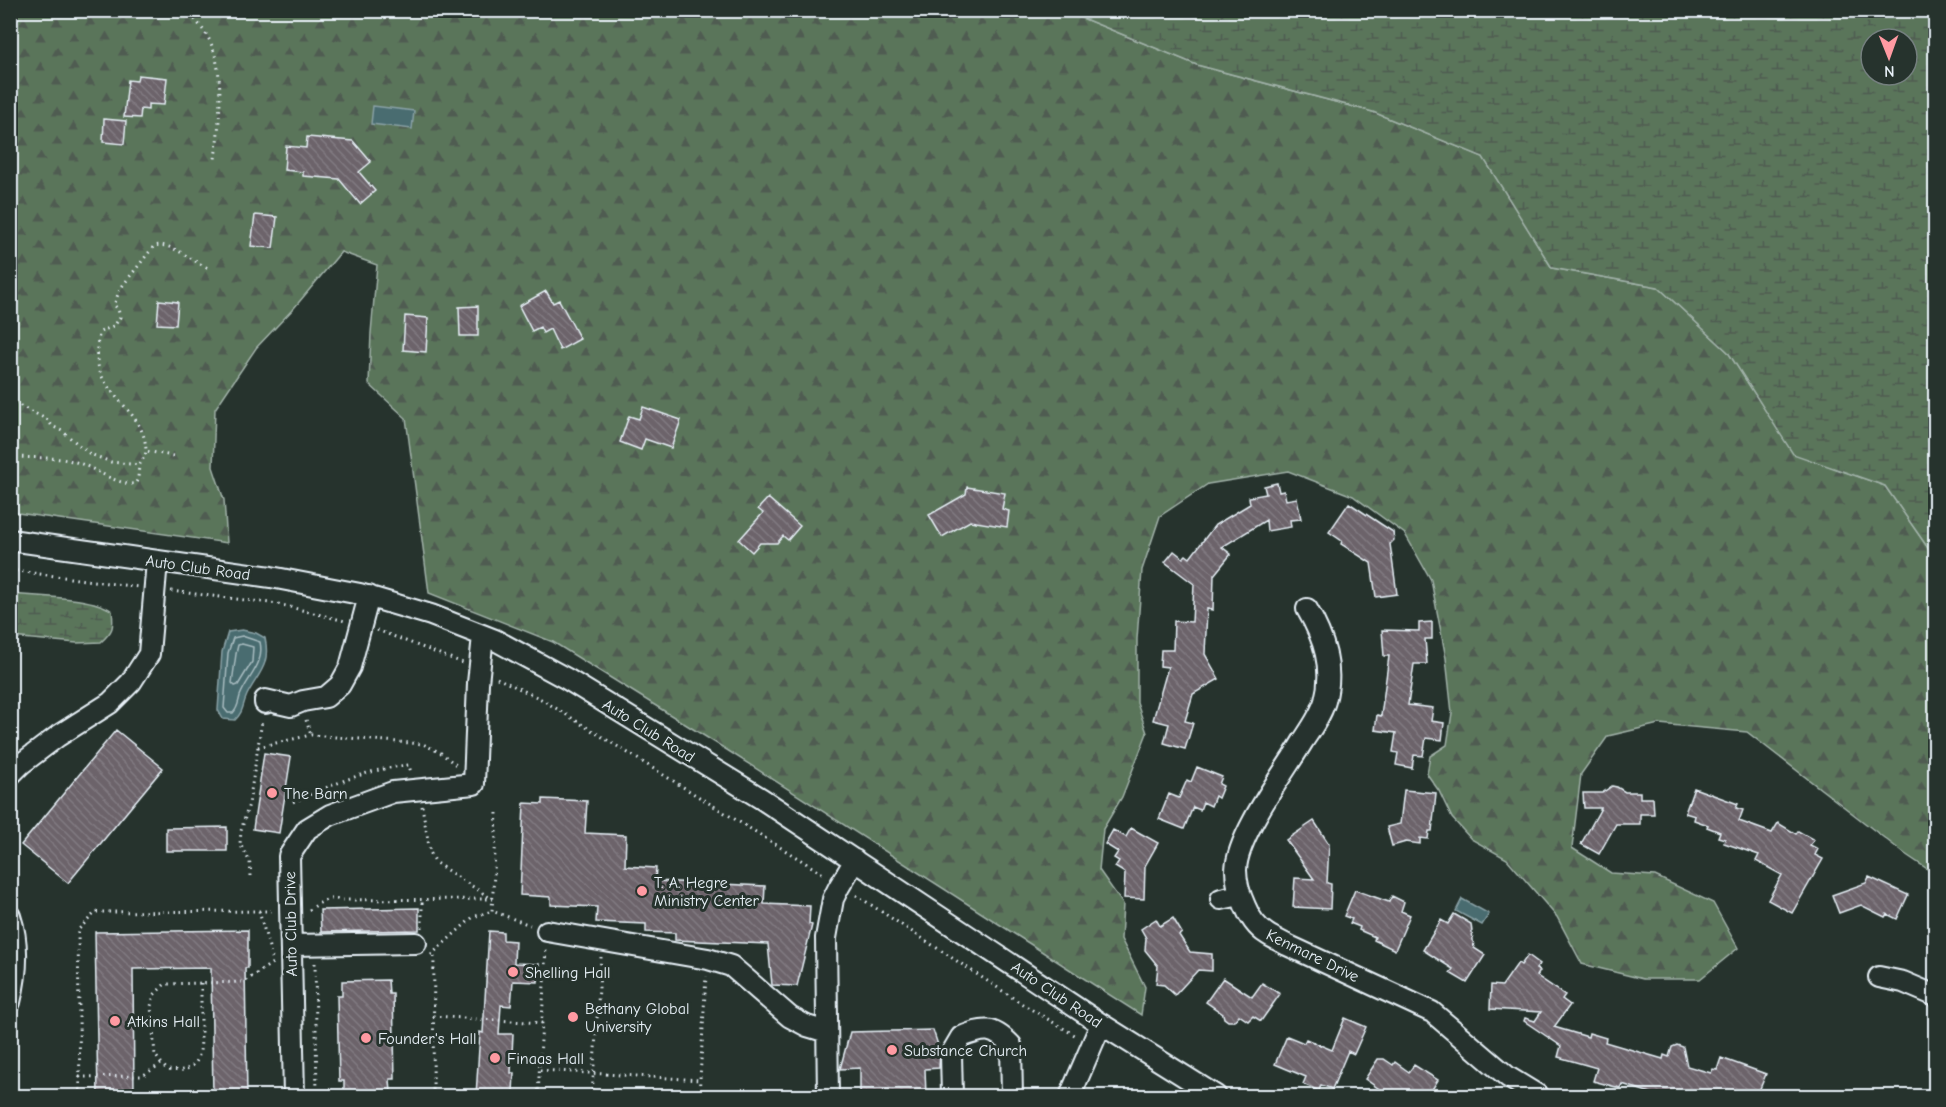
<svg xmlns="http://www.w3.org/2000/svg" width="1946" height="1107" font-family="'Comic Neue',sans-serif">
  <defs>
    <pattern id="forest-firs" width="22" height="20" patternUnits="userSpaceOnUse" patternTransform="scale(1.5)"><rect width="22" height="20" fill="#5a745a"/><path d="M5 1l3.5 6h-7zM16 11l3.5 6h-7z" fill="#4f5c51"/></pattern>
    <pattern id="wetland-marsh" width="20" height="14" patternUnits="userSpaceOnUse" patternTransform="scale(1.5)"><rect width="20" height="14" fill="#5a745a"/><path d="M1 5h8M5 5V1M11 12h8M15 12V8" fill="none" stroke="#4f5c51"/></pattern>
    <pattern id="building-back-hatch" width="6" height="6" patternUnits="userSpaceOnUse" patternTransform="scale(1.5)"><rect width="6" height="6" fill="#6c636b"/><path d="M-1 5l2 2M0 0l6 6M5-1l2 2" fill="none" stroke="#817a81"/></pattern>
  </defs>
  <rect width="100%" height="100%" fill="#26332d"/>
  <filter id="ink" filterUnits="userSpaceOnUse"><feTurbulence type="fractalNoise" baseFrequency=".0167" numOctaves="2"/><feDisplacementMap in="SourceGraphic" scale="12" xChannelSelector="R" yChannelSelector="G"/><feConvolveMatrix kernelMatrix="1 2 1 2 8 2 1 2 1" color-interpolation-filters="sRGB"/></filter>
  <g filter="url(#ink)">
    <path fill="url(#forest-firs)" stroke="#a1b2a9" stroke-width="1.5" d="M11,11H1065L1197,65L1373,112L1483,157L1552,268L1658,287L1728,352L1793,453L1885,486L1935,558V874L1905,854L1747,732L1659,724L1608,736L1581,774L1572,848L1611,873L1655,876L1713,903L1738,948L1700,979H1643L1582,964L1557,917L1507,859L1471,839L1452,818L1439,791L1427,774L1430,756L1447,745L1452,713L1446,658L1431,580L1405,534L1353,496L1288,471L1208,484L1160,516L1142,570L1137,639V703L1147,733L1122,797L1103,829L1099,870L1123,904L1121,939L1145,987L1141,1015L727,750L553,642L429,593L406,418L369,384L371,333L377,265L341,252L294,308L256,348L215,409L213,467L224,500L227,543L11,512Z"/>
    <path fill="url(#wetland-marsh)" stroke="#a1b2a9" stroke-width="1.5" fill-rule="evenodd" d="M1065,11H1935V558L1885,486L1793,454L1728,352L1658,287L1552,268L1483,157L1373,112L1197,65ZM1871,39H1907V75H1871Z
      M11,594C37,597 92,596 112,611C114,628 113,631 101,642L77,643L11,637Z"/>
    <path fill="#496c6f" stroke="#89a1a6" stroke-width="1.5" d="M373,106L414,111L412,129L371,124Z
      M242,630L256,633L265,638C271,666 258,673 247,695C242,706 244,711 235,720L223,719L218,710L222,652L228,632Z
      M1462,899L1489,914L1482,925L1456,911Z"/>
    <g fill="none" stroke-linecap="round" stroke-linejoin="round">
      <path stroke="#a8bcc1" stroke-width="1.5" d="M242,636L260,642C265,665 247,677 240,696C238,703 238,708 233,713H228L224,708L228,653L233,638Z
        M242,644L253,647L252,662L238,685L235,686L232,683L236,654L238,645Z"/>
    </g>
    <path fill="url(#building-back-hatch)" stroke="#e8f1f8" stroke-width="1.5" d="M138,75L167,78L164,105L148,104V110L141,109L140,118L124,117L128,80L137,81Z
      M104,119L126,121L124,144L103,142Z
      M307,137L353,141L371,162L359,172L375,191L360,204L339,179L303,176V172L284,170L286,146L306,148Z
      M255,215L277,217L273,248L251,246Z
      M546,291L553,303L559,300L580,339L560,350L550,329L543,333L540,327L532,331L519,306Z
      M159,300L178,302L176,325L157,324Z
      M478,306V336H460L459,307Z
      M405,316L428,318L426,352L403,350Z
      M643,407L681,420L671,448L645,439L641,450L620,442L629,416L639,419Z
      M1277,483L1279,492L1284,491L1286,500L1297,498L1301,519L1290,520L1291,527L1267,531L1266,520L1222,547L1231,554L1214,575L1213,610L1207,609L1205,654L1219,679L1193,694L1185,721L1193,723L1185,749L1164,743L1169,724L1153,720L1168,667L1160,666L1161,650H1173L1174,621L1192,622L1194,584L1165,562L1174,551L1183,558L1186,555L1190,558L1215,525L1250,504L1249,497L1266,494L1264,486Z
      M967,487L1005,493L1002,509L1009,511L1007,527L970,521L942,537L929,515L966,494Z
      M768,498L800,526L788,540L783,536L777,543H760L752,552L739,540L763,513L758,509Z
      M1349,503L1393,532L1394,540L1390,544L1397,594L1376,597L1371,563L1341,544L1342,541L1329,532Z
      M1432,622V639H1425L1427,664H1414L1408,705L1433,708L1431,721L1444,723L1442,740L1426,738L1423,756L1414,755L1412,768L1396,765L1398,753L1393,752L1396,733L1375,730L1377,715L1381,716L1389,656H1384L1382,630L1419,631V623Z
      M116,730L163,768L68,883L21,845Z
      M264,753L291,757L279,833L253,829Z
      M1197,767L1222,777L1219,784L1223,786L1218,798L1215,796L1211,806L1203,802L1200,810L1193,807L1184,829L1159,819L1169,794L1179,798L1187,780L1191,782Z
      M1612,786L1617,787L1625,792H1640V798H1653L1654,814H1640V824H1616L1599,854L1581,844L1601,808H1584L1583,793H1602Z
      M1694,788L1738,804L1736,808L1743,810L1739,821L1772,833L1778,823L1796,834L1798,831L1814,840L1810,845L1818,849L1815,855L1823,859L1792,913L1768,900L1782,875L1756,861L1759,855L1724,843L1725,839L1718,837L1720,832L1707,827L1708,825L1694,820L1695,816L1685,813Z
      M1404,790L1436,793L1432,831H1429L1428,839L1420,838V844L1406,842L1392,846L1387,827L1400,824Z
      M543,799L587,801L585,833L626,835L625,866L656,868L655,881L765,886L764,904L810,906L809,924L812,925L797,986L772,985L768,944L675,940V933L646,932V924L596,922L597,907L551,905V897L520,895L524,803L543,804Z
      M1314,821L1329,844L1327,883L1331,884L1330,909L1293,907L1295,878L1314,879L1286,840Z
      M227,827V851H166V828Z
      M1131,828L1158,843L1145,866L1144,899L1124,898L1125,873L1115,867L1119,861L1114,858L1118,852L1105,844L1113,830L1126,837Z
      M1869,877L1908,895L1897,919L1887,914L1885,917L1861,905L1839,913L1832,895L1866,883Z
      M1355,890L1389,902L1392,896L1404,902L1401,911L1410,915L1395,950L1374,940L1375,937L1359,930L1360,927L1350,923L1352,919L1344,916Z
      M419,908V930L321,932L320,910Z
      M1454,914L1471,924L1474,948L1485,955L1467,983L1450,973L1453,969L1423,950L1441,920L1448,924Z
      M1173,918L1182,933L1179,935L1190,952L1212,954V971L1198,970L1175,995L1164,985L1156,984L1158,966L1145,950L1146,938L1141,929L1156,919L1160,926Z
      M248,930V968H245L247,1096H213L211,968L133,969L134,1096H98L95,932Z
      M489,931L503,932V940L515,941L514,963L539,964L538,982L513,981L511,1006L501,1005L499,1034H513L511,1073H514L513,1092H508V1096H476L480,1032L483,1033Z
      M1528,955L1540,964L1536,969L1540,971L1537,976L1565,995L1562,999L1570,1005L1554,1027L1588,1037L1589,1033L1606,1038L1605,1042L1663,1059L1664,1055L1669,1057L1672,1047L1677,1045L1683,1047L1687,1066L1711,1073L1713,1069L1717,1070L1721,1058L1766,1074L1757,1096H1710L1691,1090L1689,1096H1660L1622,1084L1620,1088L1593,1081L1597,1068L1558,1057L1561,1046L1524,1021L1525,1018L1535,1021L1541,1012L1490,1009L1491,985L1502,986L1518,963L1521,965Z
      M1223,978L1252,997L1262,983L1280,994L1261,1021L1253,1016L1248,1021L1239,1015L1234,1021H1228L1224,1018L1223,1014L1206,1002Z
      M388,980L389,994H393L395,1079H390L391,1093L344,1094V1081H339L337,996H342V981Z
      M1345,1018L1366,1027L1354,1054L1348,1051L1332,1089L1321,1085L1319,1091L1303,1084L1306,1077L1275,1064L1287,1036L1304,1043L1306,1039L1332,1050Z
      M933,1030L940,1051L939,1068L925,1069L926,1096H860V1068L840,1069L850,1032Z
      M1378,1059H1384L1393,1065L1395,1062L1409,1072L1414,1065L1438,1080L1428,1096H1379L1382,1091L1365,1079Z"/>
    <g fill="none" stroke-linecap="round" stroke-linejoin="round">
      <defs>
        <path id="minor" d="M10,540L271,577L360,594L431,615L495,640L567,679L762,799L1101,1024L1216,1096
          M1307,609C1324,638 1334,668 1325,701C1321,715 1311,729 1303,741C1284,773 1237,835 1236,870C1236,882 1240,895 1245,906C1249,916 1257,928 1267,934C1273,938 1280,941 1287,945L1432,1012L1508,1077L1539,1096
          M265,703V700L291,706L303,701L326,697L340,685L350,667L369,596
          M10,775L21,764L58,736L110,703L131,682L149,654L157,561
          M1221,899L1240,895
          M10,916C19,943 17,974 10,1002
          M547,931L708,959L731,966L790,1017L807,1026L827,1032
          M291,945L416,943
          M1879,977L1903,982L1936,996
          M294,1096L289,856L307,829L330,815L393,792L474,784L478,683L483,636
          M828,1096L826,938L833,899L839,887L855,860
          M952,1096L951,1054L961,1037C985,1028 992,1026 1011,1045L1012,1096
          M1070,1096L1101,1024"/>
      </defs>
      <use href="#minor" stroke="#e8f1f8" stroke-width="24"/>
      <path stroke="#e8f1f8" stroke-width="3" stroke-dasharray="1.5 4.5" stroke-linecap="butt" d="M187,10C196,21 207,32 212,46C225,79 219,125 215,159
        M10,399L13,402L48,420L52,426L62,431L90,454L111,462L140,465
        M10,456C31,459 52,456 72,461C94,466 112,484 135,484C140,477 137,472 140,464C142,459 145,458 146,451
        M173,456L146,451C145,401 82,395 100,332L115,325L120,317L118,309L114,305L120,289L154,246C171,241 193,262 210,269
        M10,570L138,587
        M171,591L278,604L345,621
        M377,630L463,663
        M497,678L541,699L825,875
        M306,720L311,735
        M258,747L311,735L423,744L441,753L456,765
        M293,802C334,784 364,770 409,765L411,773
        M422,806L430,852L436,863L492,899
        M497,813L492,911L530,925
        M251,876L250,862L240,844L241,831L249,804L262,721
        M856,895L1024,1005L1078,1037
        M309,910C320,903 327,896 340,900L493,899
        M259,911L272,958
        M422,928V900
        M431,955L473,917L492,911
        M315,963L317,1096
        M201,983C201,998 201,1012 201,1027C201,1054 202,1074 167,1070L155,1055L151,1006L154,995L165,984L244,982L274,962
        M433,1016L542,1023
        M540,1070L700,1080
        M79,1077L142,1076L161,1064
        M80,1096L78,930L96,912L271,911
        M433,1096L434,952
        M538,1096L546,947
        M592,1096L601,957
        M699,1096L706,976"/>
      <use href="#minor" stroke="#26332d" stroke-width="20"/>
    </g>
  </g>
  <g fill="#ff9aa2" stroke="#26332d" stroke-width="2">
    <circle cx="272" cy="793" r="6"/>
    <circle cx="642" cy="891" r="6"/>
    <circle cx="513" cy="972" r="6"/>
    <circle cx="573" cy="1017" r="6"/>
    <circle cx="115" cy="1021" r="6"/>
    <circle cx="366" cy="1038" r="6"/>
    <circle cx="892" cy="1050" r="6"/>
    <circle cx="495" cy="1058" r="6"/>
  </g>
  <g text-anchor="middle" stroke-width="6" stroke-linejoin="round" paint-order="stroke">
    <g font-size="16" fill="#e8f1f8" stroke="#26332d">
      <text transform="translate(198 567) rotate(8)" y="6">Auto Club Road</text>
      <text transform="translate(649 730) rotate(32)" y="6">Auto Club Road</text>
      <text transform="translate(290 924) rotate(-91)" y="6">Auto Club Drive</text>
      <text transform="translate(1313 955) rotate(26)" y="6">Kenmare Drive</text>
      <text transform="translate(1057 994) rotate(34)" y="6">Auto Club Road</text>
    </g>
    <g font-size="16" fill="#e8f1f8" stroke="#26332d" text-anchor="start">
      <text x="284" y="799">The Barn</text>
      <text x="654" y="888">T. A. Hegre<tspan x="654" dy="18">Ministry Center</tspan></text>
      <text x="525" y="978">Shelling Hall</text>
      <text x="585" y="1014">Bethany Global<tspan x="585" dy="18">University</tspan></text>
      <text x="127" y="1027">Atkins Hall</text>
      <text x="378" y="1044">Founder's Hall</text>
      <text x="904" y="1056">Substance Church</text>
      <text x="507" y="1064">Finaas Hall</text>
    </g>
  </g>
  <rect width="1946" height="1107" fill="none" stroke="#26332d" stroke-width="36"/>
  <rect x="18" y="18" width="1910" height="1071" fill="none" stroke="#e8f1f8" stroke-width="2" filter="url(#ink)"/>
  <g transform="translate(1889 57) rotate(179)"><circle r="28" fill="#26332d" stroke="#747f7e" stroke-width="1.5"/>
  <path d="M0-4.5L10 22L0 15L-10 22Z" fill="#ff9aa2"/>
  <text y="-9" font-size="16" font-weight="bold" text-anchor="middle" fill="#e8f1f8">N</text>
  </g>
</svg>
